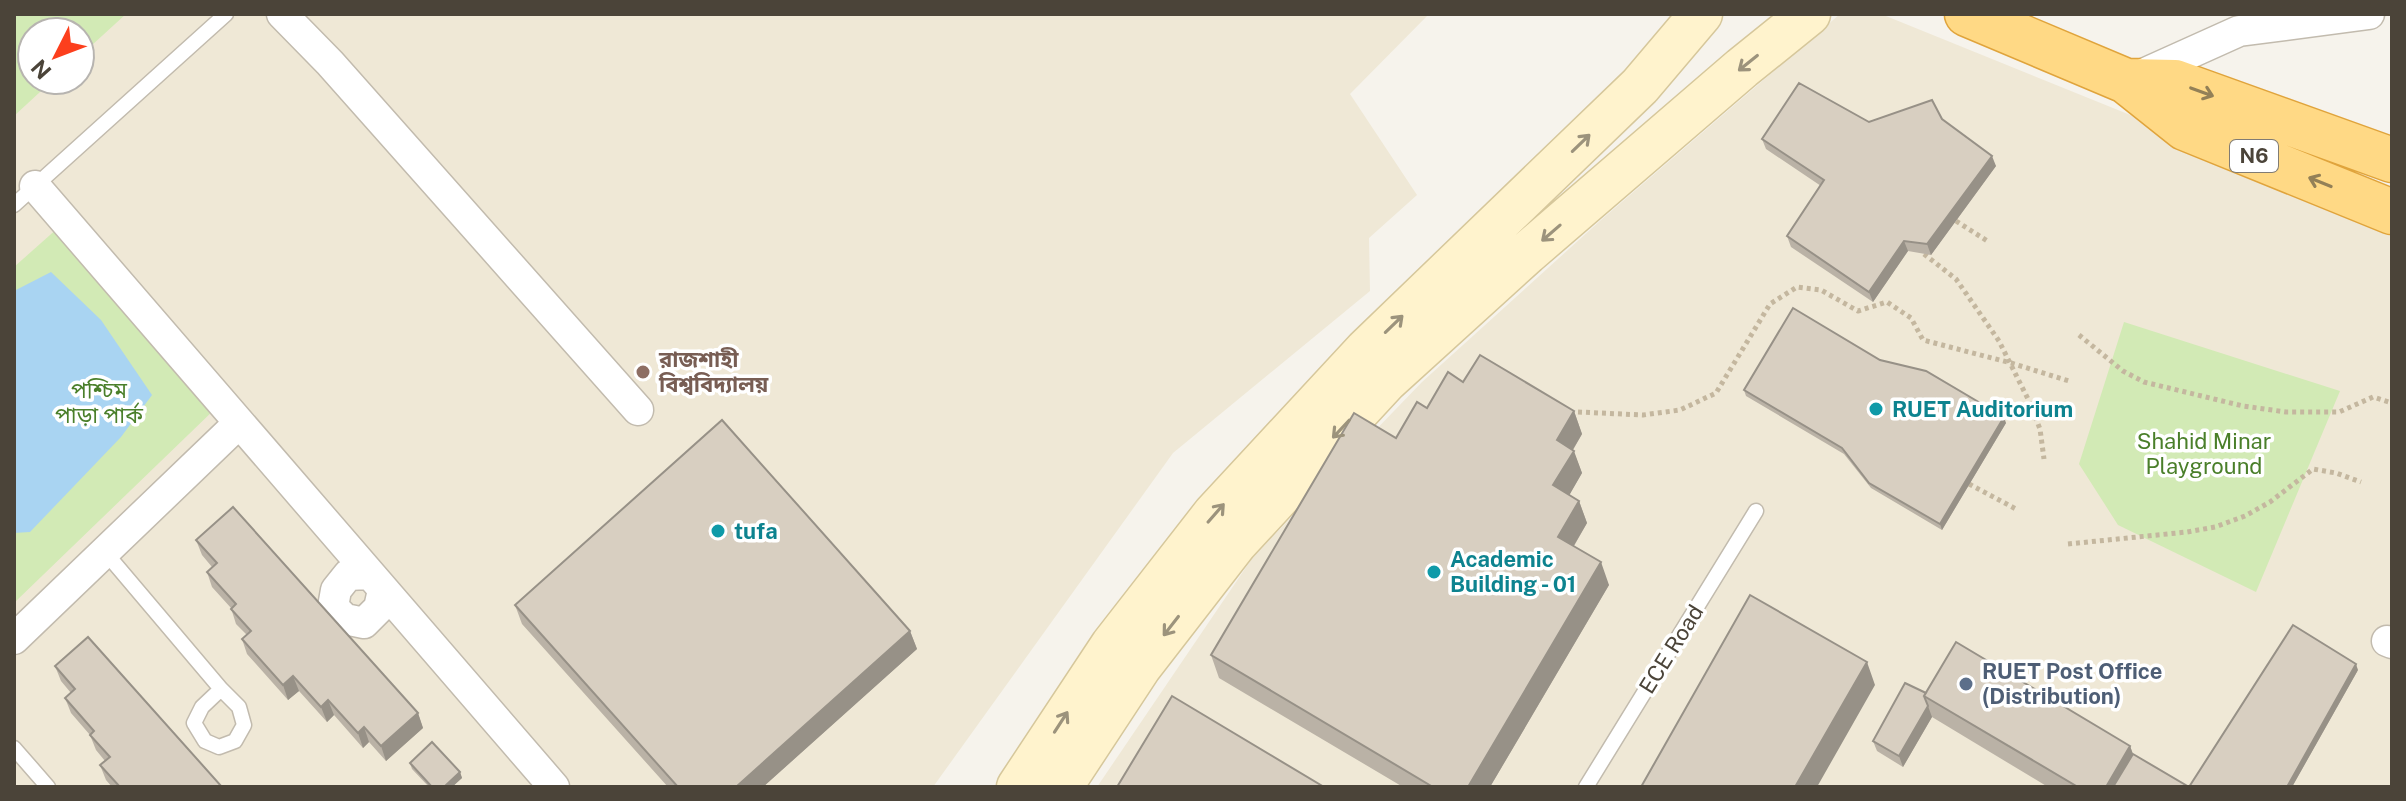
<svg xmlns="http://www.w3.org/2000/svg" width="2406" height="801" font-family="'Public Sans','Noto Sans Bengali',sans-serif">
  <rect width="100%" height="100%" fill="#f6f3ec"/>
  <path fill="#efe8d6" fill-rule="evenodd" d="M14,14H1429L1350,94L1417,195L1369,238L1370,291L1173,453L933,787H14ZM32,32H80V80H32Z
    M1840,14H1881L2392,221V787H1097L1253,557L1422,382L1601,220Z"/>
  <path fill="#d2eab5" d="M14,14H126L80,56V32H32V80H53L14,116Z
    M59,227L217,407L14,603V267Z
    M2124,322L2340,391L2256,592L2118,525L2079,464Z"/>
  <path fill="#a9d4f2" d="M51,272L101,320L152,395L121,437L30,532L14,533V291Z"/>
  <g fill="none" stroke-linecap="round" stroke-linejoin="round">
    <defs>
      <path id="service" d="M14,205L226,14
        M105,552L221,689L239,707L244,725L235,741L219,747L205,741L194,723L202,707L221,689
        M14,748L48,787
        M1586,787L1756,511"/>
      <path id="minor" d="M282,14L330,63L638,410
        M2139,76L2239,31L2369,14
        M35,186L554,787
        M369,574L348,575L336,590L333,607L345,619L364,623L379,608L383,590
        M14,639L239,423
        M2387,641L2392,643"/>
      <path id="secondary" d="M1018,787L1112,645L1214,514L1366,350L1640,86L1701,14
        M1061,787L1140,667L1236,543L1386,381L1527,253L1742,68L1809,14"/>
      <path id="trunk" d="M1967,14L2126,81L2185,128L2392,212
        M2126,81L2175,82L2392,160"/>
    </defs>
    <use href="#service" stroke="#c2bbae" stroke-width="17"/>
    <use href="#minor" stroke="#c2bbae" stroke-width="33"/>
    <use href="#secondary" stroke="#d6c79b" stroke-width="45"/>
    <use href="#trunk" stroke="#e0a43c" stroke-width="47"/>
    <path stroke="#c4b79f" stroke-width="5" stroke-dasharray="4 4" stroke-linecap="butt" d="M1956,221L1989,242
      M1924,254L1956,279L1999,341L2028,399L2040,429L2044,459
      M2079,335L2123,371L2144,382L2243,406L2286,412H2339L2373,397L2392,403
      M1578,412L1643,415L1680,410L1716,393L1770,304L1797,287L1821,290L1858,311L1887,302L1911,318L1923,340L2011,363L2069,381
      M1969,484L2016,509
      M2068,544L2187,532L2215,527L2245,516L2270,502L2313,469L2336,473L2361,482"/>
    <use href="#service" stroke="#fff" stroke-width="14"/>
    <use href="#minor" stroke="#fff" stroke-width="30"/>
    <use href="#secondary" stroke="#fff3cd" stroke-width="42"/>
    <use href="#trunk" stroke="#ffd985" stroke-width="44"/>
  </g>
  <path fill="#bab2a6" d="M1942,119L1996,166L1931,255L1908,251L1873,302L1791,247L1787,236L1821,186L1766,149L1762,139L1869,122Z
    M1880,360L2006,423L1942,530L1871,488L1844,454L1746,396L1744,390Z
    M1463,382L1574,411L1582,434L1573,450L1582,473L1569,495L1579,501L1587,523L1574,546L1609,585L1490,787H1403L1219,678L1211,655L1396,438L1427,408Z
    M196,540L418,713L423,728L386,761L369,742L363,748L334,715L327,722L299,691L288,700L247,654L242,639L247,635L236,624L231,608L212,587L207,572L212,567L202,555Z
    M515,605L910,631L917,649L763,787H668L522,624Z
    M55,666L222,787H112L106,780L100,765L105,761L96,750L90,735L71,713L65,698L71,693L61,681Z
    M2358,670L2292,787H2048L1932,717L1903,767L1877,751L1873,741L1926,693L2130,746L2133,754L2189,787Z
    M410,763L460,772L462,778L452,787H429L412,769Z"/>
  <path fill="#979187" d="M1992,156L1996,166L1931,255L1927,244Z
    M1904,241L1908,251L1873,302L1869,292Z
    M1574,411L1582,434L1565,463L1557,440Z
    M2004,417L2006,423L1942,530L1940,524Z
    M1574,451L1582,473L1562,508L1553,485Z
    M1579,501L1587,523L1566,559L1558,537Z
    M1601,562L1609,585L1490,787H1468Z
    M910,631L917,649L763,787H736Z
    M1867,662L1875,685L1817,787H1795Z
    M2356,664L2358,670L2292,787H2287Z
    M293,676L299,691L288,700L283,685Z
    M328,700L334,715L327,722L321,707Z
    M1928,706L1932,717L1903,767L1899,756Z
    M418,713L423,728L386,761L381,746Z
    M364,727L369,742L363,748L358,733Z
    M2130,746L2138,768L2127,787H2106Z
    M460,772L462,778L452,787H444Z"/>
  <path fill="#d8cfc1" stroke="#979187" stroke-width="2" d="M1799,83L1869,122L1932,100L1942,119L1992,156L1927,244L1904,241L1869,292L1787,236L1824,180L1762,139Z
    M1793,308L1880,360L1926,371L2004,417L1940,524L1869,483L1842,448L1744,390Z
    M1480,355L1574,411L1557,440L1574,451L1553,485L1579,501L1558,537L1601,562L1468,787H1433L1211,655L1354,413L1396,438L1417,402L1427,408L1448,372L1463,382Z
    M722,420L910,631L736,787H678L515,605Z
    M233,507L418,713L381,746L364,727L358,733L328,700L321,707L293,676L283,685L242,639L251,631L231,609L236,604L207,572L217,563L196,540Z
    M1750,595L1867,662L1795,787H1641Z
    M2293,625L2356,664L2287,787H2189Z
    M88,637L222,787H120L100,765L110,757L90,735L94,731L65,698L75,689L55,666Z
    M1956,642L2130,746L2106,787H2078L1924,696Z
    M1905,683L1926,693L1924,696L1928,706L1899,756L1873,741Z
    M1172,696L1324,787H1117Z
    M432,742L460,772L444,787H432L410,763Z
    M2133,754L2189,787H2113Z"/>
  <defs><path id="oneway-shaft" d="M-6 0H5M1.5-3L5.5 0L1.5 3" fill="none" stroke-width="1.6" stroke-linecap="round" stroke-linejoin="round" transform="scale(2)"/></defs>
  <g stroke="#9c937c">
    <use href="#oneway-shaft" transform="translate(1748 63) rotate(141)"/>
    <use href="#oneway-shaft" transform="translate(1581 143) rotate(-44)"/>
    <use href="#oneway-shaft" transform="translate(1551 233) rotate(139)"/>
    <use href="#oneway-shaft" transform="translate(1394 324) rotate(-44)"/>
    <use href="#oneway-shaft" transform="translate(1341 429) rotate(133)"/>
    <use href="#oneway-shaft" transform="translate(1216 513) rotate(-49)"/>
    <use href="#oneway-shaft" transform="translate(1171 626) rotate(128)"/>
    <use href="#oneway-shaft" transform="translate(1061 722) rotate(-57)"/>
  </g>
  <g stroke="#938057">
    <use href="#oneway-shaft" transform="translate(2202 92) rotate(20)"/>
    <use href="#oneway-shaft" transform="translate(2320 182) rotate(-158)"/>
  </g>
  <circle fill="#8d6e63" stroke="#fff" stroke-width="3" cx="643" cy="372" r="8"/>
  <g fill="#0f9aa8" stroke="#fff" stroke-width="3">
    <circle cx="1876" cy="409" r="8"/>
    <circle cx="718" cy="531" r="8"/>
    <circle cx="1434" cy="572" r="8"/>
  </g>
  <circle fill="#5c6f8a" stroke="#fff" stroke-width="3" cx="1966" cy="684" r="8"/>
  <g text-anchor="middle" stroke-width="7" stroke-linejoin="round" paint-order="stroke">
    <rect fill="#fff" stroke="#817c74" stroke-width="2" x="2230" y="140" width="48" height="32" rx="6"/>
    <g font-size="20" font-weight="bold" fill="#4b4439">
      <text x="2254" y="163">N6</text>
    </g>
    <g font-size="22" font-weight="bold" fill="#785e54" stroke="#fff" text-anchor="start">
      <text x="659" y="367">রাজশাহী<tspan x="659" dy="25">বিশ্ববিদ্যালয়</tspan></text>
    </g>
    <g font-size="22" fill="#4a7f2a" stroke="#fff">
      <text x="99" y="398">পশ্চিম<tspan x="99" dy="25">পাড়া পার্ক</tspan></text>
      <text x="2204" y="449">Shahid Minar<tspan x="2204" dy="25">Playground</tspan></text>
    </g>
    <g font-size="22" font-weight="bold" fill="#0d838f" stroke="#fff" text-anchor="start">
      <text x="1892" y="417">RUET Auditorium</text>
      <text x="734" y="539">tufa</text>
      <text x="1450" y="567">Academic<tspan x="1450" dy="25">Building - 01</tspan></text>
    </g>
    <g font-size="22" fill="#4b4439" stroke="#fff">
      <text transform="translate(1671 649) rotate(-58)" y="8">ECE Road</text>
    </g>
    <g font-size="22" font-weight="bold" fill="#4e5e75" stroke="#fff" text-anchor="start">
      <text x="1982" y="679">RUET Post Office<tspan x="1982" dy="25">(Distribution)</tspan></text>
    </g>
  </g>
  <rect width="2406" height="801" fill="none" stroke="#4b4439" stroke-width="32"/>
  <g transform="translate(56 56) rotate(228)"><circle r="38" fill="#ffffff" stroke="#b7b4b0" stroke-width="2"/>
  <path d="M0-6L14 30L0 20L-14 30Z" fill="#fc3f1d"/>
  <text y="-12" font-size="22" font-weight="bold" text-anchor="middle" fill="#4b4439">N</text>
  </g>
</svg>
